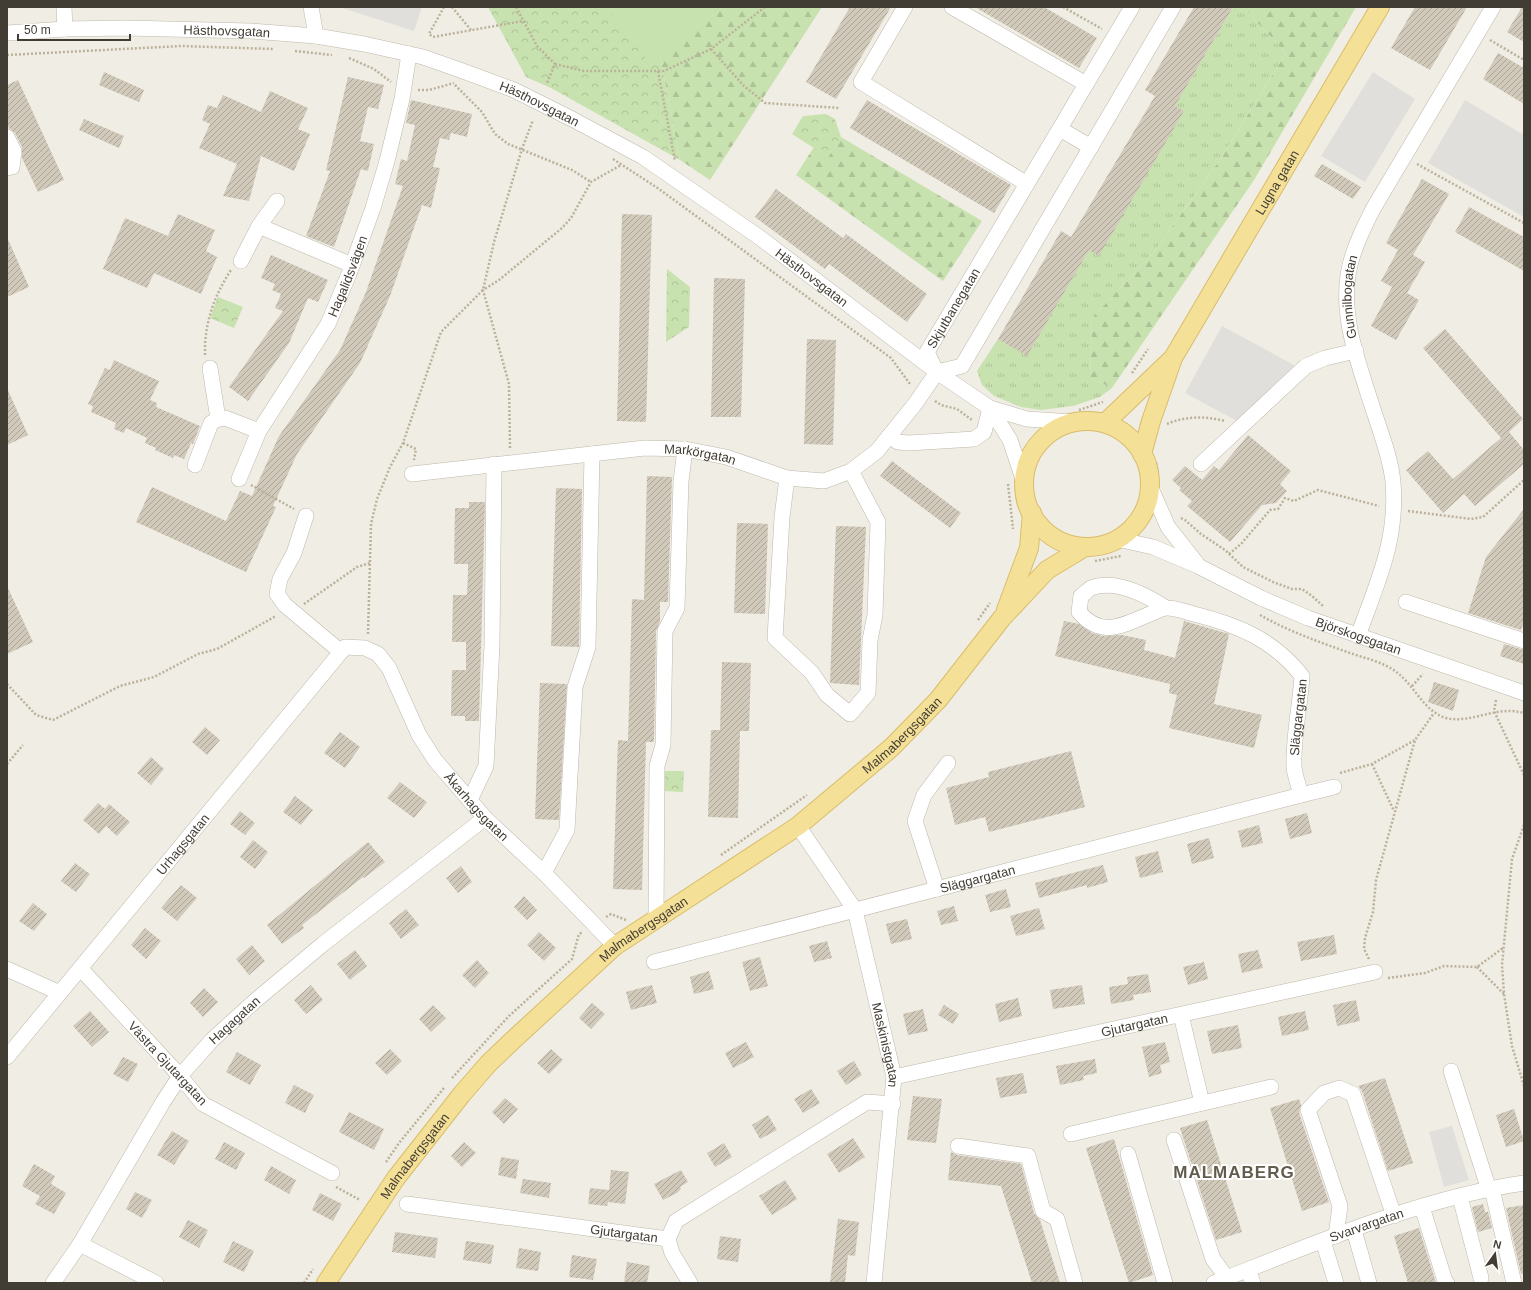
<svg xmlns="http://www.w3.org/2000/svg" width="1531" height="1290" font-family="Helvetica,sans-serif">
  <defs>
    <pattern id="grass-tufts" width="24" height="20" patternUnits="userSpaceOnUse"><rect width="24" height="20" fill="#c8e2af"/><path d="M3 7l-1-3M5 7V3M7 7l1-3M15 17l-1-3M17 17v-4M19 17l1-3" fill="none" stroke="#adc397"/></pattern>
    <pattern id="forest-firs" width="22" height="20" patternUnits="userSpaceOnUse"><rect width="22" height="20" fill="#c8e2af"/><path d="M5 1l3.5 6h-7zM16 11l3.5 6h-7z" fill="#adc397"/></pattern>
    <pattern id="park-crowns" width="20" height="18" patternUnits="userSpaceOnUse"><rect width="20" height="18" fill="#c8e2af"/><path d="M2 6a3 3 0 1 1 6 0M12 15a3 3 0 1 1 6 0" fill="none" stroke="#adc397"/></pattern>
    <pattern id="building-hatch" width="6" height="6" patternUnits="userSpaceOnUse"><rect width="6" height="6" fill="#d1c9ba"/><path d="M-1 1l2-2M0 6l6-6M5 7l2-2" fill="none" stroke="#aba498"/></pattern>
  </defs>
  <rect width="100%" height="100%" fill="#f0ede4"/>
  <path fill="url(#grass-tufts)" d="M1233,7H1243L1286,53L1221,158L1155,251L1092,318L1090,378L1112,388L1100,397L1073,406L1041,410L1021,407L994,396L982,385L977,371L998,339L1027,355L1089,250L1184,111L1175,106Z"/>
  <path fill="url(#forest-firs)" d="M723,7H822L710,180L680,160L660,56Z
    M1243,7H1356L1254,180L1112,388L1090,378L1092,318L1155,251L1221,158L1286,53Z
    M841,137L982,221L943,281L796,175L814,147L828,157Z"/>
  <path fill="url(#park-crowns)" d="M488,7H723L660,56L680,160L551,88L526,77Z
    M826,114L835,119L841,137L828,157L792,134L803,116Z
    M667,269L690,287L689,327L666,342Z
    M218,297L243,307L234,328L210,318Z
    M664,771H684L683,792L663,791Z"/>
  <path fill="#c8e2af" d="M607,7H723L650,64Z"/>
  <path fill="#e1dfdc" d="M339,7H422L414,31Z
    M1373,72L1415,99L1365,182L1321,156Z
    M1465,100L1524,135V217L1428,163Z
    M1222,326L1296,366L1239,422L1185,393Z
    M1452,1126L1469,1180L1444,1187L1429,1132Z"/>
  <path fill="url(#building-hatch)" d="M850,7H891L836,99L806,82Z
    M975,7H1044L1097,38L1079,68Z
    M1194,7H1233L1175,106L1184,111L1099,256L1089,250L1027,356L998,339L1061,231L1071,237L1155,96L1145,90Z
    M1415,7H1467L1430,70L1391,48Z
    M1522,7H1524V42L1507,32Z
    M1498,53L1524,68V104L1483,79Z
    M104,72L144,90L139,102L99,85Z
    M348,77L384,85L378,109L368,107L360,141L374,144L368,171L361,169L334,247L306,236L330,171L326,170Z
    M18,80L64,180L38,192L22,158V147L15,133L9,128L7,124V85Z
    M270,91L308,108L298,129L310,134L294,171L261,156L249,201L223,196L237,164L199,148L210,124L202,120L208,105L217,108L223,95L261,112Z
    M411,100L472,114L467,137L451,133L449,140L440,138L433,167L440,168L431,208L422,205L390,296L360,363L297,454L273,506L276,507L246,572L136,522L152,487L226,521L240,491L252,496L279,436L340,350L366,292L403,186L395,184L401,159L407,161L415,125L406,123Z
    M867,100L1011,185L994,213L850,128Z
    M84,119L124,136L119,148L79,130Z
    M1322,164L1361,187L1353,199L1314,176Z
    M1422,179L1449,194L1413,255L1425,262L1407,293L1419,300L1396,340L1371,326L1392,287L1381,281L1398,250L1386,243Z
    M776,189L843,238L846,234L927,294L907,322L829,264L825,269L755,217Z
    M1469,207L1524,237V271L1455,232Z
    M178,214L215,230L206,251L217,257L201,294L154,273L147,288L103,269L125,218L168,236Z
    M622,214L652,215L646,422L617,421Z
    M7,237L29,287L7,297Z
    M271,255L328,280L318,302L308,298L289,343L248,401L229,387L283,311L275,308L281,294L272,290L275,284L261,278Z
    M714,278L745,279L741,417H711Z
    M1445,329L1523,419L1509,432L1524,450V464L1475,506L1464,494L1443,513L1406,470L1428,451L1453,479L1501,438L1423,348Z
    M807,339L836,340L833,445L804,444Z
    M114,360L159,381L150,400L157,403L156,407L200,426L193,444L191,443L184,459L174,455L173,458L155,450L156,448L145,443L147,438L126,428L124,433L114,429L116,423L91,412L93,406L88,404L105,368L110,370Z
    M7,388L28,435L7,445Z
    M1248,435L1291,471L1280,484L1287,491L1276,503L1262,505L1230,542L1187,506L1192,501L1179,490L1181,488L1172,480L1185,466L1202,480L1214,466L1219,470Z
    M892,461L961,513L950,528L880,476Z
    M647,476L672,477L668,602H660V622L656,631L654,742H646L642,890L613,889L618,740L628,741L632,599L644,600Z
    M556,488L582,489L579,647L551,646Z
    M469,502H485L479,721H465V716H451L452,670H466V642H452L453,595H467L468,571V564H454L455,508H469Z
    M1524,509V621L1521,630L1468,613L1486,557Z
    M737,523L768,524L765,614L734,613Z
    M836,526L866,527L859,685L830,683Z
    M7,586L33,642L7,654Z
    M1064,621L1079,624L1092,633L1102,636L1122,635L1146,640L1144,650L1175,658L1184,621L1229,634L1214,704L1262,715L1254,748L1169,728L1177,695L1169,693L1170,684L1055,656Z
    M1504,644L1524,650V664L1500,656Z
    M722,662L751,663L749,731H740L738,818L708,817L711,730H720Z
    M1434,682L1459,690L1453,711L1428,702Z
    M540,683L567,684L559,820L535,819Z
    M205,727L220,740L207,755L192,742Z
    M340,732L360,747L345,768L324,753Z
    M1071,751L1085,807L989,832L985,817L955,825L946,788L989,777L988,772Z
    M151,757L164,769L151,785L137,773Z
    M400,782L427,802L414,818L387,798Z
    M295,796L313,810L301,825L283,812Z
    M98,803L105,809L109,804L130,822L117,836L106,826L99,834L83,820Z
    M240,811L255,823L245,835L230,824Z
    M1307,813L1312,833L1290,839L1285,819Z
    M1259,825L1263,843L1242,848L1238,831Z
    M1209,838L1214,858L1192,864L1187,844Z
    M253,840L268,852L255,869L240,857Z
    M368,842L385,862L364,878L363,877L302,925L304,928L282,944L267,925Z
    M1158,851L1163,872L1140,878L1135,857Z
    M75,863L90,874L76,892L61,881Z
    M1103,865L1108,882L1087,888V885L1039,898L1035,883Z
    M461,866L472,882L458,893L446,878Z
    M181,885L197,898L177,921L161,908Z
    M1006,889L1011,907L990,912L985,895Z
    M524,896L537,910L527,920L514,907Z
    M33,903L47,914L34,931L19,921Z
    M954,906L958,921L941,925L937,911Z
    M1039,908L1045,929L1016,936L1010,916Z
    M406,909L419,925L401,939L389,923Z
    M907,919L912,939L891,944L886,924Z
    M145,928L161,941L146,959L131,945Z
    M539,932L556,948L544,961L527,945Z
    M1334,935L1337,954L1301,961L1297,942Z
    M827,941L832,958L814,962L809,946Z
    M252,945L265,961L249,975L236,959Z
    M355,950L367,966L350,980L337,964Z
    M1258,950L1263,968L1242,973L1238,954Z
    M760,957L768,986L750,991L742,962Z
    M477,960L489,973L475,988L462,975Z
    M1204,962L1208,979L1188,985L1183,967Z
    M709,971L714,989L694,994L690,977Z
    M1148,974L1151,992L1133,995L1134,1000L1111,1004L1109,987L1128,984L1127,977Z
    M311,985L323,1000L306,1014L294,1000Z
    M652,985L657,1003L631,1010L626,992Z
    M1082,985L1085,1004L1053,1009L1050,990Z
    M204,988L218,1002L203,1017L190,1003Z
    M1018,998L1022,1016L999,1022L995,1004Z
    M1356,1000L1360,1021L1337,1026L1333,1005Z
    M592,1003L605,1014L591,1029L579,1018Z
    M433,1005L446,1018L431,1032L419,1019Z
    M944,1005L959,1014L953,1024L938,1015Z
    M923,1009L928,1031L908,1035L903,1014Z
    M90,1011L109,1032L92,1047L73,1026Z
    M1305,1011L1309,1030L1282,1036L1278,1017Z
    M1238,1025L1242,1048L1212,1054L1207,1031Z
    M746,1042L754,1057L733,1068L725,1053Z
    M1165,1042L1170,1062L1160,1065L1162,1073L1149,1077L1142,1047Z
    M390,1049L402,1061L387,1075L375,1063Z
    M551,1049L563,1060L549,1074L537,1063Z
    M237,1052L261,1065L250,1085L226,1072Z
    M123,1057L138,1064L128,1082L113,1074Z
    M1095,1059L1097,1073L1083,1076L1084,1080L1060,1085L1056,1066Z
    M854,1061L862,1075L846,1085L837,1071Z
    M1023,1073L1027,1093L1000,1098L996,1078Z
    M1385,1078L1413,1163L1388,1171L1362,1091L1358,1086Z
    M294,1085L314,1095L305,1113L285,1103Z
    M811,1089L820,1103L803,1113L794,1099Z
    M913,1096L942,1099L936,1143L907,1140Z
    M505,1098L518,1109L504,1124L492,1112Z
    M1299,1099L1301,1105L1299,1113L1329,1202L1302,1211L1270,1108Z
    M1514,1109L1524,1141L1506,1147L1496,1115Z
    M349,1112L384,1129L374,1150L339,1132Z
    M768,1115L777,1130L760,1139L752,1125Z
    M1207,1120L1242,1232L1216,1240L1180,1128Z
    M172,1131L189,1141L174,1165L157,1155Z
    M853,1138L865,1157L839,1173L827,1154Z
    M1114,1139L1153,1275L1129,1283L1086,1148Z
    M224,1142L245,1153L236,1170L215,1159Z
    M464,1142L476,1153L462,1167L451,1156Z
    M724,1143L732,1157L715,1167L707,1153Z
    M951,1152L957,1155L1021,1164L1034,1213L1040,1220L1060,1283H1032L1001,1186L948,1180Z
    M501,1157L519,1160L516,1179L498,1175Z
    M34,1164L55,1176L51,1184L66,1193L54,1214L35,1204L40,1196L22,1186Z
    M271,1166L296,1180L289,1194L264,1180Z
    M611,1170L629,1172L625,1204L608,1202L607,1206L588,1204L590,1188L609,1190Z
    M681,1170L688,1182L680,1187L681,1189L677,1193L663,1200L654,1184Z
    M523,1179L551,1183L549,1198L520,1193Z
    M785,1180L797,1199L772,1215L759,1196Z
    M135,1192L152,1200L142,1218L126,1209Z
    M320,1193L342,1204L333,1221L312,1210Z
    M1483,1204L1485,1212H1488L1492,1228L1478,1232L1472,1207Z
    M1524,1205V1273L1521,1274L1506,1208Z
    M838,1219L859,1222L855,1256L848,1255L845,1283H830Z
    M188,1220L208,1230L199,1248L179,1237Z
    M1419,1228L1436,1283H1408L1394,1236Z
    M395,1232L438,1238L435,1258L392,1252Z
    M720,1236L741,1239L738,1262L717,1259Z
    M233,1241L254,1251L244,1272L223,1262Z
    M466,1241L494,1245L491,1264L463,1260Z
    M519,1248L541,1252L538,1271L516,1268Z
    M572,1255L597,1259L593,1280L569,1277Z
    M627,1262L650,1266L647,1283H624Z"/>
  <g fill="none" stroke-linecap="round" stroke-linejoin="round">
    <defs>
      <g id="minor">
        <path d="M64,7L65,29"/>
        <path d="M311,7L316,36"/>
        <path d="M905,7L861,82L1027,184"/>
        <path d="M952,7L1086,84"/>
        <path id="s1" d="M7,33L65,29L126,28L251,31L316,36L364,44L423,57L460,70L514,90L572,119L643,157L759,237L937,372L990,408L1027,419L1073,422"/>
        <path d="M1060,129L1091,147"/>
        <path d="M7,137L14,151L12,167L7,168"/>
        <path d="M259,226L352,265"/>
        <path d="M241,261L259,226L277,201"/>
        <path id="s2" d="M935,369L927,352L1132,7"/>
        <path d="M937,372L962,366L1173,7"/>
        <path d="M990,408L1010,440L1024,482"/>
        <path d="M218,419L225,418L259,431"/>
        <path d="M889,436L898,442L909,443L974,439L984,432L990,408"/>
        <path d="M1201,464L1306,366L1325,358L1356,351"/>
        <path d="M195,465L211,423L218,419L210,368"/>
        <path id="s3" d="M412,474L645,448L685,449L726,457L787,478L824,481L851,471L877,451L915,404L937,372"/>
        <path d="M787,478L782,517L775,638L812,673L827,695L850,714L868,693L870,640L875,615L878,522L851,471"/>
        <path id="s4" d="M239,479L259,431L328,324L349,274L373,208L387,161L402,99L409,54"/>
        <path d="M1150,486L1168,527L1198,565"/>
        <path d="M306,516L294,553L280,579L277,594L285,605L341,652"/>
        <path id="s5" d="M1117,539L1153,547L1198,566L1261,598L1308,618L1524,693"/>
        <path d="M1406,602L1524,641"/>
        <path id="s6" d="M1358,636C1377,583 1398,540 1393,482C1391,460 1382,436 1375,415C1360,367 1338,315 1350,265C1355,245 1364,227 1373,209L1493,7"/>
        <path d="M1301,795L1334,787"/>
        <path d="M470,800L486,766L492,645L494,464"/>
        <path id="s7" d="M798,826L855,910L894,1077L874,1283"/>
        <path d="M544,873L567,830L575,687L588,647L592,454"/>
        <path d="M937,889L915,821L924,795L948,763"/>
        <path d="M656,920L657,766L663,745L665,631L677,608L681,481L685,449"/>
        <path id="s8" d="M654,962L1301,795C1299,786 1295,777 1294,767C1293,737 1300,707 1302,676C1274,640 1238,625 1194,614C1186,612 1176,608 1167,608C1162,608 1155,612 1150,614C1123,625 1102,639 1079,612L1081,596C1084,594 1088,590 1091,588C1115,579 1146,595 1166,608"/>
        <path d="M7,969L60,993"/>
        <path d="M81,969L180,1076L203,1104L332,1173"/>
        <path d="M1181,1015L1202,1103"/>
        <path id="s9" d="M7,1057L345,647L365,648L378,654L389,668L419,735L435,760L485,818L544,873L615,946"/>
        <path d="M1451,1071L1489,1190"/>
        <path id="s10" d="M894,1077L1375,972"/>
        <path d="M1071,1134L1271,1087"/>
        <path d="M1174,1140L1213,1259L1227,1278"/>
        <path d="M958,1146L1028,1156L1043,1211L1057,1219L1075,1283"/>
        <path d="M1128,1154L1165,1283"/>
        <path d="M1492,1189L1514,1283"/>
        <path d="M1460,1197L1481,1278"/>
        <path id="s11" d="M407,1204L668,1239"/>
        <path d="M1422,1207L1445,1281L1447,1283"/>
        <path d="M1354,1230L1369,1283"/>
        <path d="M1336,1236L1340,1206L1308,1110L1324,1093L1339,1088L1353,1094L1394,1216"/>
        <path d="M668,1239L676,1221L867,1102L893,1104"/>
        <path d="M668,1239L672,1253L690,1283"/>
        <path d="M1323,1241L1336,1283"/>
        <path d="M80,1244L156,1283"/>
        <path d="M1248,1270L1253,1283"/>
        <path id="s12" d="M53,1283L80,1244L163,1102L180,1076L212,1040L256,1000L323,944L485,818"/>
        <path id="s13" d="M1214,1283C1311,1245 1420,1198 1524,1183"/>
      </g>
      <g id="major">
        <circle cx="1087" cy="484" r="63"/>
        <path d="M1105,423L1171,360"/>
        <path id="s14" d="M1142,454L1151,421L1173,358L1380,7"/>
        <path d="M1006,610L1029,548L1032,513"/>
        <path id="s15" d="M326,1283L396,1178L462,1094L488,1064L512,1041L615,946L798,826L891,748L938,700L1002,618L1047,570L1085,547"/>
      </g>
    </defs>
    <use href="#minor" stroke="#beb8aa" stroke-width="16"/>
    <use href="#major" stroke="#d8bd6a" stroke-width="20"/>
    <path stroke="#bbb19a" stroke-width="2.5" stroke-dasharray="2 2" stroke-linecap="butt" d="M444,7L429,34L433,37L523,21
      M452,7L471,30
      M516,7L537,46L555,64L547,83
      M1063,7L1102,29
      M1490,40L1524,60
      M711,49L744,86L765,103L840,108
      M295,51L332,55
      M7,55L181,46L274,49
      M349,58L374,69L391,82
      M555,64L584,71H664L711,49L765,7
      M658,71L675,161
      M455,85L482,112L495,134L508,144L572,170L591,182
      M418,90H429L454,83
      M613,159L659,189L891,358L910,384
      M1417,164L1524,223
      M205,355C204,324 214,296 231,270
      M1132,373L1148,349
      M935,401L941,405L957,409L972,420
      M1079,410L1103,402
      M1167,424C1185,416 1206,416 1225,421
      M403,443L416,449L414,460
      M510,448L509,384L483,290L499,280L562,228L571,218L591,182L621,165
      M1156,463L1158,474
      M1008,484L1013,529
      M251,485L294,509
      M1408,511L1471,519L1483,517L1524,480
      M1181,518L1185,520L1201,534L1225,550L1243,567L1273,582L1292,589H1302L1312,596L1323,606
      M1229,554L1241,544L1270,510L1278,509L1285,498L1294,501L1318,490L1379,506
      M1095,561L1121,556
      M304,604L357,567L370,563
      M1260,615C1288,631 1319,642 1350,653C1364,658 1383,662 1395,671C1414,684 1423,711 1446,718C1472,724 1496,705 1524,713
      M978,620L990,603
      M368,634L371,524L377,499L390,467L403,443L441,332L483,290L494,242L522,149L533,120
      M7,684L36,715L53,720L120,686L154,677L198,654L217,649L276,616
      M1412,686L1423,674
      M1496,700L1494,711L1524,775
      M7,764L23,745
      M1372,764L1394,811
      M1340,773L1372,764L1415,740
      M1524,825L1512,859L1502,965L1504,994L1512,1046L1524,1086
      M721,855L807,795
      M606,917L611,914L626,920
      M1369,959L1364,949L1365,938L1373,912L1376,880L1415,740L1434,713
      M1477,967L1504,994
      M1388,978L1425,973L1444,966L1477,967L1503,948
      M452,1078L509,1016L572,959L579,934L583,932
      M386,1162L399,1143L444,1088
      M336,1187L360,1200
      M304,1283L313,1269"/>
    <use href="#minor" stroke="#fff" stroke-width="15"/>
    <use href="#major" stroke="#f5e098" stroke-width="18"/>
  </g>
  <g text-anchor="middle" stroke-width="4" stroke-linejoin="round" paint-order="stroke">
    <g font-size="13" fill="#423d34" stroke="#fff">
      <text dy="5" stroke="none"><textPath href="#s1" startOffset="220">Hästhovsgatan</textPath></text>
      <text dy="5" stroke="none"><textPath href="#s1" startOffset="544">Hästhovsgatan</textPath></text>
      <text dy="5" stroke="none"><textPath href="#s14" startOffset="305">Lugna gatan</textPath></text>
      <text dy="5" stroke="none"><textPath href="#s4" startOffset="231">Hagalidsvägen</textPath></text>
      <text dy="5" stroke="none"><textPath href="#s1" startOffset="868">Hästhovsgatan</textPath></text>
      <text dy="5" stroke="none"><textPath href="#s6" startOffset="351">Gunnilbogatan</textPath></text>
      <text dy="5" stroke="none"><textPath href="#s2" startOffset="70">Skjutbanegatan</textPath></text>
      <text dy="5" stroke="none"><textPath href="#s3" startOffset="290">Markörgatan</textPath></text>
      <text dy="5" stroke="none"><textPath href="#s5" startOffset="261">Björskogsgatan</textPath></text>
      <text dy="5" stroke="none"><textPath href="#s8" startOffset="747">Släggargatan</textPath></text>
      <text dy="5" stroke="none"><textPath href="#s15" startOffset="803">Malmabergsgatan</textPath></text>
      <text dy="5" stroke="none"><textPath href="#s9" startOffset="749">Åkarhagsgatan</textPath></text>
      <text dy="5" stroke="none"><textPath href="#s9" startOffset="276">Urhagsgatan</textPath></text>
      <text dy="5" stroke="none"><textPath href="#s8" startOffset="334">Släggargatan</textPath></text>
      <text dy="5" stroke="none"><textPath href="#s15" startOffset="479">Malmabergsgatan</textPath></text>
      <text dy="5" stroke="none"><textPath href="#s12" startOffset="321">Hagagatan</textPath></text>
      <text dy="5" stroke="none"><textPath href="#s10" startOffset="246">Gjutargatan</textPath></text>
      <text dy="5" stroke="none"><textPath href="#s7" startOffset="240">Maskinistgatan</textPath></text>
      <text transform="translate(168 1063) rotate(47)" y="5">Västra Gjutargatan</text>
      <text dy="5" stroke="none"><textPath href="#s15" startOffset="155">Malmabergsgatan</textPath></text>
      <text dy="5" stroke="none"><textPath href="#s13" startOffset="163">Svarvargatan</textPath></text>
      <text dy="5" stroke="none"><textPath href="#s11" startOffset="219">Gjutargatan</textPath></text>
    </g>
    <g font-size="17" font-weight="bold" letter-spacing="1" fill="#635c4d" stroke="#fff">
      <text x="1234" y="1178">MALMABERG</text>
    </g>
  </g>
  <rect width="1531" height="1290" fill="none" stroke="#423d34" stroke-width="16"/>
  <g transform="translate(1495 1254) rotate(14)" stroke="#ffffff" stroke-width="3" paint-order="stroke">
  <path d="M0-3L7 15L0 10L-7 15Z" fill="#423d34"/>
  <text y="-6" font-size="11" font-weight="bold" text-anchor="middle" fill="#423d34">N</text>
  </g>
  <path d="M18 34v6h112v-6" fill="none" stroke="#423d34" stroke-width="2"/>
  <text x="24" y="34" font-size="12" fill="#423d34" stroke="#ffffff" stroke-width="3" paint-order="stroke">50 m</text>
</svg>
